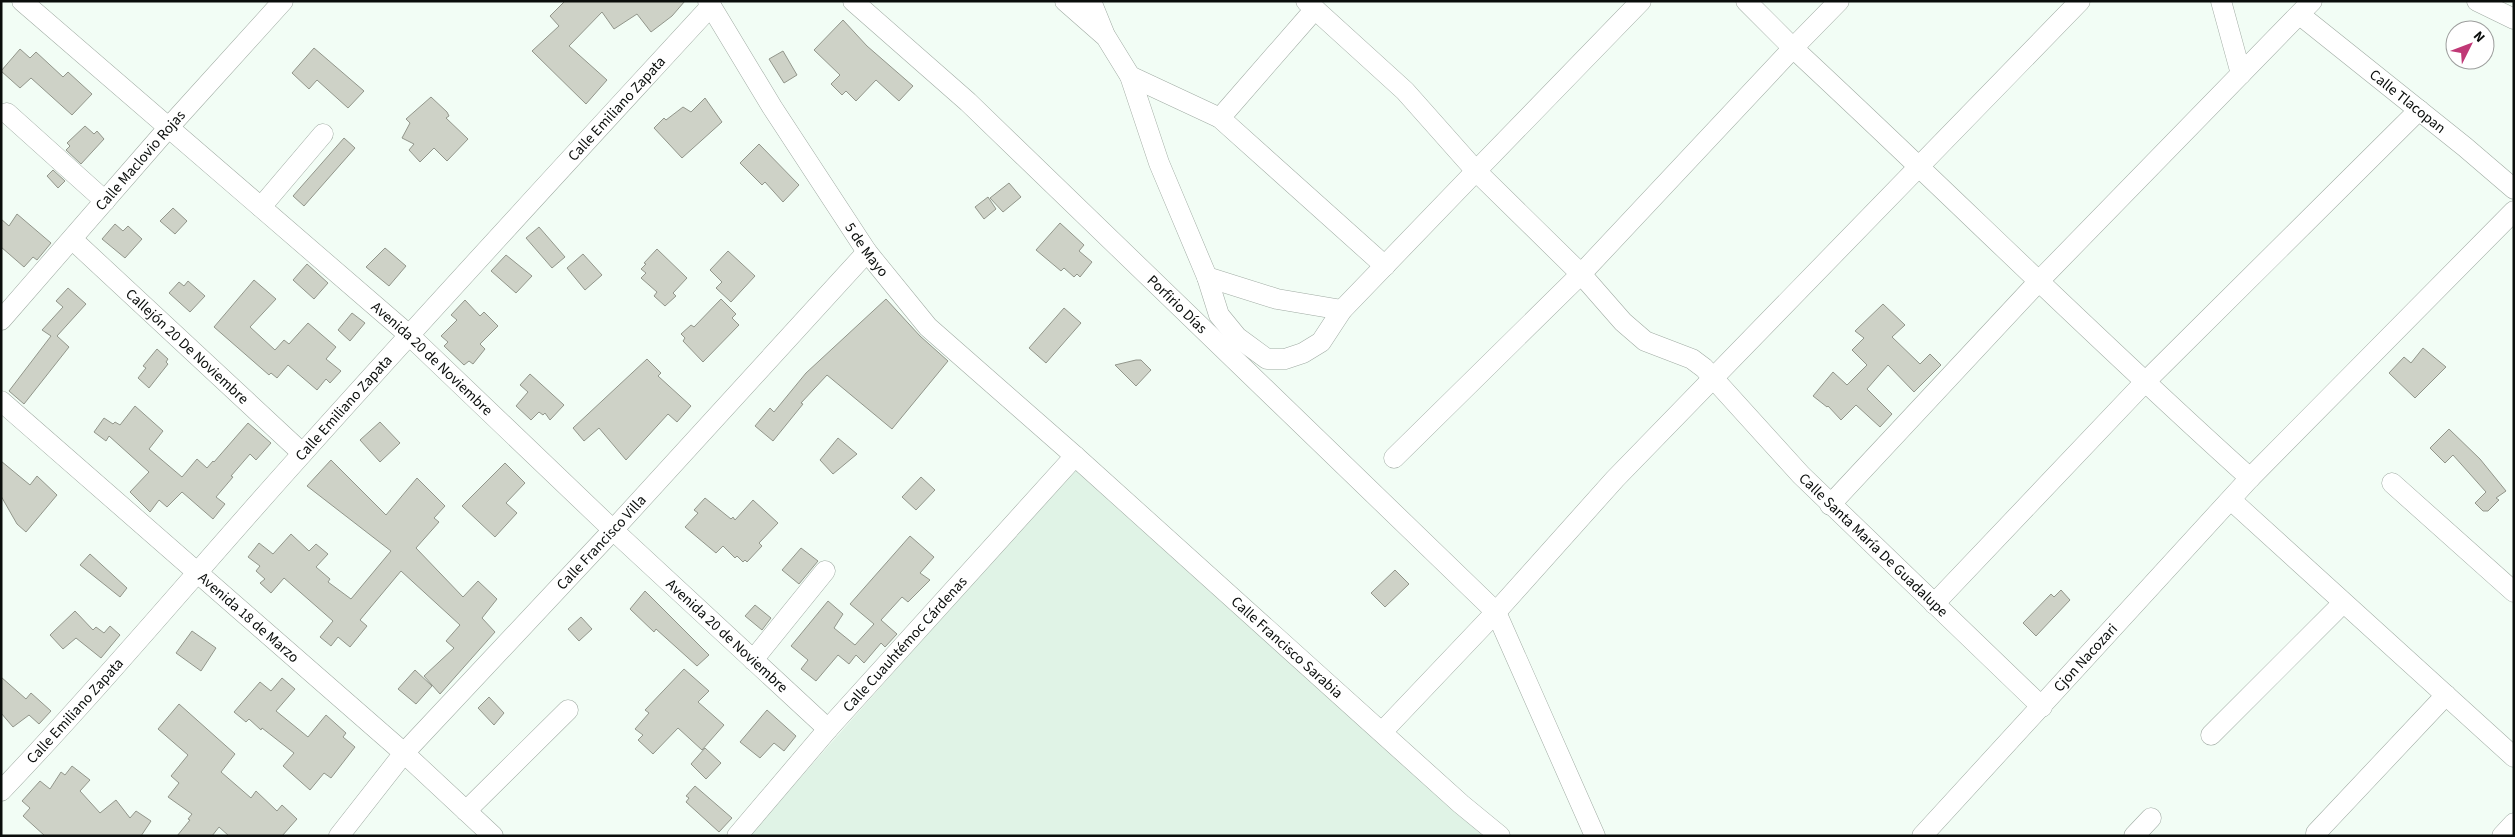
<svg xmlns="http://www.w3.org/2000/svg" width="2515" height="837" font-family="'Source Sans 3',sans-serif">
  <rect width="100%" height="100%" fill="#f2fdf5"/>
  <path fill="#e0f3e6" d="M1074,468L1483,836H749Z"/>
  <path fill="#ced2c7" stroke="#92968b" d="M565,1H685L672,16L651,32L637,14L614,29L602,12L569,46L607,80L586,104L532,51L559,26L550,16Z
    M843,20L867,46L913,86L899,101L876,80L856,101L846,91L842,95L831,84L840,75L814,50Z
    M314,48L364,91L348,108L317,80L309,89L292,73Z
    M20,49L30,58L36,52L63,77L68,72L92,94L72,115L31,78L20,88L1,71Z
    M783,51L797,75L784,83L769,59Z
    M431,97L447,112L449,116L446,118L468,139L447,161L434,148L420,162L409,150L414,144L402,138L410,123L406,119Z
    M705,98L722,122L682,158L654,128L664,118L666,120L683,107L691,112Z
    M85,126L94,134L97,131L104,139L81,164L66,150L70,146L67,143Z
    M344,138L355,148L304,206L293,196Z
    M759,144L799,185L783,202L765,182L762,185L740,163Z
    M53,170L65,181L58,188L47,176Z
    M1009,183L1021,197L1003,212L990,198Z
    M988,197L996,209L984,219L975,207Z
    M173,208L187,221L175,234L160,221Z
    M17,214L51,243L37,260L33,257L24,267L1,247V219L9,226Z
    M1060,223L1084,245L1079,251L1092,262L1080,277L1077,274L1074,277L1064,268L1061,271L1036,250Z
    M115,224L123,231L128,226L142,239L125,258L102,239Z
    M539,227L565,257L552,268L526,238Z
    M385,248L406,266L389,286L366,267Z
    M657,249L687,278L673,293L676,296L665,306L654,296L657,292L641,278L646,273L641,269L646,264L644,263Z
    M728,251L755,276L731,302L716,288L722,282L710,270Z
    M583,254L602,275L585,290L567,268Z
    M506,255L532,276L516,293L491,271Z
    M307,264L328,283L314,299L293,280Z
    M254,280L276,299L250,327L275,350L284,340L289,344L308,323L336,347L326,359L341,371L330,383L326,379L317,390L288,365L277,378L271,373L269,375L214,327Z
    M188,281L205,296L190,312L169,293L179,282L184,286Z
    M68,288L86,304L57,336L69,347L24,404L9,391L51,336L42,330L63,307L56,301Z
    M721,299L736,314L732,318L739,325L703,362L683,341L685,338L681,334L691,325L694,327Z
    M886,299L920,336L948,361L892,429L827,375L801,403L803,404L773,441L755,426L770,408L774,412L806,373Z
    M465,300L480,316L484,312L498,326L480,344L485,349L473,364L469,361L464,365L444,346L448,342L441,336L457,320L451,315Z
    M1883,304L1905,325L1892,337L1920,364L1930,354L1941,365L1914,392L1888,365L1867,389L1892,414L1880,427L1856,405L1841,420L1828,406L1827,407L1813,396L1833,372L1847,385L1867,365L1852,350L1864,338L1855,331Z
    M1064,308L1081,323L1046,363L1029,348Z
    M352,313L365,323L350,341L338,330Z
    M2423,348L2446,367L2415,398L2389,373L2404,357L2411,363Z
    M157,349L168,359L166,362L168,364L149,388L138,378L146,368L143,366Z
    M647,359L661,373L658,376L691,406L677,422L668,414L626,460L599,428L584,441L573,428Z
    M1136,360H1141L1151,370L1136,386L1115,365Z
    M530,374L564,405L550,420L545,413L543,415L539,412L531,420L516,406L528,392L520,385Z
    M135,406L163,431L149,449L182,477L197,459L207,468L213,461L214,462L248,423L271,443L256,460L250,454L231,476L233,477L216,497L225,504L213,519L182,492L167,507L159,500L150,512L130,492L149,472L109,436L106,441L94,432L104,418L113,424L115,422L120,425Z
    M380,422L400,443L380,462L360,440Z
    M2449,429L2480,459L2506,491L2496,498L2499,500L2488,511H2483L2475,503L2486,492L2453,455L2445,463L2430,448Z
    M838,438L857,454L833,474L820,460Z
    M331,460L386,515L417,478L445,506L434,518L439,522L416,548L463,597L478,581L497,599L482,618L495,632L440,694L424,676L454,648L446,641L460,625L401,571L360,620L367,626L350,647L338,637L331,646L320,637L333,621L284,578L271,593L260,583L265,579L256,571L260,566L248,557L259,543L273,554L291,534L309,551L316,544L328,554L316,567L330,579L328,582L351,599L391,551L307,486Z
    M1,461L30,485L37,476L57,495L26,532L17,524L1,496Z
    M505,463L525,483L506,503L517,513L495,537L462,506Z
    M921,477L935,490L916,510L902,497Z
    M705,498L731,519L733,517L735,520L753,500L778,523L759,543L762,546L747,562L745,560L743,562L737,556L735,558L723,546L716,553L685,527L698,513L694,510Z
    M910,536L934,557L920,573L930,580L908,602L902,597L881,620L897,634L885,647L881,643L864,663L856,655L849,664L838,655L816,681L801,669L808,660L791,646L828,601L843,614L834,628L855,645L874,624L850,604Z
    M801,548L818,561L799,584L782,570Z
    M90,554L127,588L120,597L80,565Z
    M1395,570L1409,584L1385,607L1371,593Z
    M2061,590L2070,600L2036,636L2023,623L2051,594L2054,597Z
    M645,591L709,655L697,666L656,629L654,632L630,609Z
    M755,605L771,618L762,630L745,616Z
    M75,611L93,630L96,627L104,633L110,626L120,635L101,658L76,638L63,649L50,635Z
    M581,617L592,629L579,641L568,629Z
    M192,631L216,648L201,671L176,653Z
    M684,669L709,691L698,702L724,725L702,750L678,728L653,754L638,740L643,735L635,729L649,713L645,710Z
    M415,670L432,686L416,704L398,689Z
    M1,677L26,699L31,693L51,711L39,724L29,715L13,727L1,713Z
    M282,678L295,689L276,711L308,737L326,715L346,733L343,737L355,747L331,778L324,773L310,790L283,766L294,753L262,728L261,730L249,719L246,722L234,712L260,682L271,691Z
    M489,697L504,713L494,725L478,708Z
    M179,704L235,754L221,772L251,798L256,791L277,811L282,805L297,819L282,836H229L219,827L212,836H177L190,820L188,819L192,814L168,797L179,783L171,776L188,755L158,729Z
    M767,710L796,736L784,751L774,743L760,758L740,742Z
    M705,748L721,763L706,779L691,764Z
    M72,766L90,780L80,791L100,813L116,800L130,818L136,811L151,821L141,836H45L23,816L30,808L22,801L40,781L50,789L61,772L65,775Z
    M695,786L732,818L719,832L686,802L689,798L686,796Z"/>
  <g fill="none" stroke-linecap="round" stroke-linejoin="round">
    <defs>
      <g id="minor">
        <path id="s1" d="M22,1L409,335L613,530L828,729"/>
        <path id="s2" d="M708,1L772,107L867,252L928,327L1075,456L1461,804L1500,836"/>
        <path id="s3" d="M853,1L968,102L1496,612L1595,836"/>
        <path id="s4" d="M1065,1L1106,37L1130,76L1159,163L1207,277L1219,315L1237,337L1267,359H1285L1303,353L1321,342L1342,310L1476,171L1581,274L1623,322L1645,341L1692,359L1704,368L1801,475L2042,707"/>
        <path d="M1091,1L1104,33"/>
        <path d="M1306,1L1405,91L1476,171L1641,1"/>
        <path d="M1746,1L1793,48L1839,1"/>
        <path d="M2221,1L2241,74"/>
        <path d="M2477,1L2514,19"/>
        <path id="s5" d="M2300,15L2465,147L2514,189"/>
        <path d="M1130,76L1220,118L1385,266"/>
        <path d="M7,113L105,201"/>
        <path d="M1220,118L1315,9"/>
        <path d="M261,207L323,134"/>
        <path id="s6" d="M73,240L302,453"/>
        <path d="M1207,277L1277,299L1342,310"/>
        <path id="s7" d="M1,320L169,127L283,1"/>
        <path id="s8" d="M1,401L404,753L493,836"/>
        <path d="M1394,458L1581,274L1793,48C1946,190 2094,338 2250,478"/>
        <path d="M2392,483L2514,592"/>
        <path d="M2231,500L2514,757"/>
        <path d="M1830,505L2039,281L2312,1"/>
        <path d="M1934,604L2144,383L2419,110"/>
        <path d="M753,660L825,571"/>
        <path d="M1382,732L1496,612L1615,479L2080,1"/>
        <path d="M2211,735L2343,603"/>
        <path id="s9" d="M1,791C105,682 201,566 302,454C437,303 574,155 711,6"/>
        <path d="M466,811L568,710"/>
        <path d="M2316,833L2446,695"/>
        <path id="s10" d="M339,836L404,753L613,530L867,252"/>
        <path id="s11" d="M737,836L828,729L1075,456"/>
        <path id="s12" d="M1922,836L2250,478L2514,211"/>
        <path d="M2134,836L2151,818"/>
        <path d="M2502,836L2514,823"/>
      </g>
    </defs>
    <use href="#minor" stroke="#a0aba3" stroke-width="21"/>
    <use href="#minor" stroke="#fff" stroke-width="20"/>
  </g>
  <g text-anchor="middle" stroke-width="4" stroke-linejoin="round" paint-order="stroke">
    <g font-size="15" fill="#0a0d0b" stroke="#fff">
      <text dy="5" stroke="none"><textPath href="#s5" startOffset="138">Calle Tlacopan</textPath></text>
      <text dy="5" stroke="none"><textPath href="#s9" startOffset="919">Calle Emiliano Zapata</textPath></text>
      <text dy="5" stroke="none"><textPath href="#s7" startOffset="212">Calle Maclovio Rojas</textPath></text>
      <text dy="5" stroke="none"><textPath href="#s2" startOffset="295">5 de Mayo</textPath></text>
      <text dy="5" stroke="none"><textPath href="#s3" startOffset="444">Porfirio Días</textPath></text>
      <text dy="5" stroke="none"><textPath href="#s6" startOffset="156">Callejón 20 De Noviembre</textPath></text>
      <text dy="5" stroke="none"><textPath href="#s1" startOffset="544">Avenida 20 de Noviembre</textPath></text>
      <text dy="5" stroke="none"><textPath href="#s9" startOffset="514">Calle Emiliano Zapata</textPath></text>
      <text dy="5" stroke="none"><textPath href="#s10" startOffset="394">Calle Francisco Villa</textPath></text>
      <text dy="5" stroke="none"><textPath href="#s4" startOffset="1261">Calle Santa María De Guadalupe</textPath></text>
      <text dy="5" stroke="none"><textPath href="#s8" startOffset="329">Avenida 18 de Marzo</textPath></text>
      <text dy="5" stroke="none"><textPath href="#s1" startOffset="949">Avenida 20 de Noviembre</textPath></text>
      <text dy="5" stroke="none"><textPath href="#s11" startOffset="255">Calle Cuauhtémoc Cárdenas</textPath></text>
      <text dy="5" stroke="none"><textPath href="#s2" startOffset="875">Calle Francisco Sarabia</textPath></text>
      <text dy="5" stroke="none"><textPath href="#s12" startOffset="242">Cjon Nacozari</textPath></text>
      <text dy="5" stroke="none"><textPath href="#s9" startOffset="109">Calle Emiliano Zapata</textPath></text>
    </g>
  </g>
  <rect width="2515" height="837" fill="none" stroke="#0a0d0b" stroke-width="5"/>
  <g transform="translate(2470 45) rotate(48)"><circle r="24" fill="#ffffff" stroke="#9d9e9d"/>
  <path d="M0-4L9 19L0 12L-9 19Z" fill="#c03876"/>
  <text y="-8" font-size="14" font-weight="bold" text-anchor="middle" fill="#0a0d0b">N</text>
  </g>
</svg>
